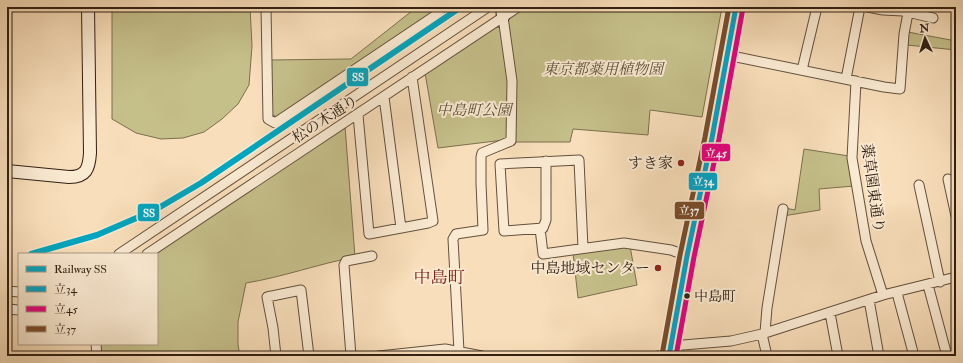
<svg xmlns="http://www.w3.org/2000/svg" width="963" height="363" font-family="'IM FELL Double Pica','Noto Serif JP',serif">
  <rect width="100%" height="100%" fill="#f8deba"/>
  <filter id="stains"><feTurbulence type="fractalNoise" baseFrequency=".005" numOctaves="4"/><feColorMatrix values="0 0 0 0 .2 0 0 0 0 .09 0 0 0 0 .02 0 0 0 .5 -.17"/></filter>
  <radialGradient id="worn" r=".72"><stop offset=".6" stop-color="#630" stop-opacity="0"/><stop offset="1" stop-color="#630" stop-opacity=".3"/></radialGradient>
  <path fill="#c5bf8a" stroke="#7b704e" d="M114,7H250L252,46L249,85L238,104L222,119L204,132L183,138L161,139L136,133L112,119V10Z
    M417,7H437L436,10L277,117L271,114L270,60L351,59Z
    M522,7H722L702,117L650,110L648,135L573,129L570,142H513L504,18Z
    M496,27L501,28L510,81L509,136L504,140L438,148L425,73Z
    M908,32L956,41V50L907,45Z
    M345,126L355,257C318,264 283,277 246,283L238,322V345L240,356H100L99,344H157V254H155Z
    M804,149L849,156L854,186L819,189L820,210L783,216L785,208L795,210Z
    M630,246L637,285L578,298L573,253Z"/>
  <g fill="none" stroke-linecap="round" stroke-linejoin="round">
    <defs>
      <path id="street" d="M266,7L268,119L275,123L439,13L441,7
        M868,7L883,10L903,11L933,18
        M727,55L884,87L900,89L904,34L908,13
        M802,70L817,7
        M846,79L860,7
        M856,81L852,158L866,241L883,295
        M384,97L401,228
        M358,115L369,234L428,223L433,221L412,77
        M546,161V220L543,228L504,231L500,164L579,160L583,248
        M948,179L956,216
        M919,185L940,282
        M540,228L543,254L624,243L671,250L687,256
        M119,254L488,7
        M147,254C270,171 395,90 518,7
        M928,285L947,356
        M7,291L19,292
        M897,293L914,356
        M869,300L879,356
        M7,309L19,310
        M830,313L838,356
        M765,332L767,308L783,209
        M762,334L767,356
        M96,344L97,356
        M671,346L731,341L762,334L883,295L956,277
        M459,351L453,239L456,234L483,230L481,183V157L482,153L511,141L512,81L503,17
        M276,356L273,328L267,297L301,290L309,356
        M351,356L344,265L346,261L372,256
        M379,356L445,349L482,356
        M658,356L669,353"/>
      <path id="secondary" d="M502,7L503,17
        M7,171L69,177C86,177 89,169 90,153L88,7
        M669,356L687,256L712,138L736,7"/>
    </defs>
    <use href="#street" stroke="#63503d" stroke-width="11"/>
    <use href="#secondary" stroke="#312013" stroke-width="14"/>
    <use href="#street" stroke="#faead2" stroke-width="9"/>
    <use href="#secondary" stroke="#faead2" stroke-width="12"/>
    <defs>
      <path id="bus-1" d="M669,356L687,256L712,138L736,7"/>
      <path id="bus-2" d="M676,356L694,257L719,139L743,8"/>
      <path id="bus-3" d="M662,355L680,255L705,137L729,7"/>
    </defs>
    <use href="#bus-1" stroke="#faead2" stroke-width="8"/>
    <use href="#bus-2" stroke="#faead2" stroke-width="8"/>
    <use href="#bus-3" stroke="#faead2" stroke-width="8"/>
    <use href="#bus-1" stroke="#02a2c5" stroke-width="5"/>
    <use href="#bus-2" stroke="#e5007d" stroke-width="5"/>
    <use href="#bus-3" stroke="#7a4b2a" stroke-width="5"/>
    <defs>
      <path id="rail-1" d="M31,254L97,235L155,210L201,183L461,7"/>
    </defs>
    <use href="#rail-1" stroke="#faead2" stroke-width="9"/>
    <use href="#rail-1" stroke="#00a6bf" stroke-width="6"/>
  </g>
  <g fill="#8f2418" stroke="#faead2" stroke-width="1.5">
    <circle cx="681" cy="163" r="4"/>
    <circle cx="658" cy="268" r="4"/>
  </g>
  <circle fill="#312013" stroke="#faead2" stroke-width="1.5" cx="687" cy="296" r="3.5"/>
  <g text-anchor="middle" stroke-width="4" stroke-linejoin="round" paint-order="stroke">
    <g font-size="14" fill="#312013" stroke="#faead2" text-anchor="start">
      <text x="694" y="301">中島町</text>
    </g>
    <g font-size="15" font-style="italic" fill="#5d5037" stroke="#faead2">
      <text x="603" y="74">東京都薬用植物園</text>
      <text x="474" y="115">中島町公園</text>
    </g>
    <g font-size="15" fill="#312013" stroke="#faead2">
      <text transform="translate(325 119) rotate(-33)" y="5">松の木通り</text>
      <text transform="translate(873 188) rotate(82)" y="5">薬草園東通り</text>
    </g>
    <g font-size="15" fill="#312013" stroke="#faead2" text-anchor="end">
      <text x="673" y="168">すき家</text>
      <text x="650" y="273">中島地域センター</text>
    </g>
    <g font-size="17" fill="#7a1f14" stroke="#faead2">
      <text x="439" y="283">中島町</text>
    </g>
  </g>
  <g stroke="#faead2" stroke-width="1.5">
    <rect x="346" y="67" width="23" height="20" rx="4" fill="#00a6bf"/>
    <rect x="701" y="143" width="30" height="19" rx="4" fill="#e5007d"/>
    <rect x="688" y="172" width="30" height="19" rx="4" fill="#02a2c5"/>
    <rect x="674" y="201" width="31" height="19" rx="4" fill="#7a4b2a"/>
    <rect x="137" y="203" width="23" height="19" rx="4" fill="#00a6bf"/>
  </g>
  <g font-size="11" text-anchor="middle" font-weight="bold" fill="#fff">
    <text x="358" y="81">SS</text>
    <text x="716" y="157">立45</text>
    <text x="703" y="185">立34</text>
    <text x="689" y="214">立37</text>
    <text x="149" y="217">SS</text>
  </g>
  <rect width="963" height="363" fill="none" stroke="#f8deba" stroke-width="24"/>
  <rect x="8" y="8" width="947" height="347" fill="none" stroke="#312013" stroke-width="2"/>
  <rect x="12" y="12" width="939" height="339" fill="none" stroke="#312013"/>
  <rect x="18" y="253" width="140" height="92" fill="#faead2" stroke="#aa9986"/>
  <rect x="26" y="266" width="20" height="6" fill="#00a6bf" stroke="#aa9986"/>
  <text x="54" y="273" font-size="12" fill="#312013">Railway SS</text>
  <rect x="26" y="286" width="20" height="6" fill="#02a2c5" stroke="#aa9986"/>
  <text x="54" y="293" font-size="12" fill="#312013">立34</text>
  <rect x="26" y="306" width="20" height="6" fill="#e5007d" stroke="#aa9986"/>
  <text x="54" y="313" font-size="12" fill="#312013">立45</text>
  <rect x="26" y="326" width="20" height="6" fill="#7a4b2a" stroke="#aa9986"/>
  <text x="54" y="333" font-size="12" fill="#312013">立37</text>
  <g transform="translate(925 38) rotate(356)" stroke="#faead2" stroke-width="3" paint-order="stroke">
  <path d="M0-3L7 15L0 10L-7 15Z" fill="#312013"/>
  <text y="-6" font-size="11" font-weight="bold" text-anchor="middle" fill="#312013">N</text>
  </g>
  <rect width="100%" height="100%" filter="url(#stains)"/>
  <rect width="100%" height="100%" fill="url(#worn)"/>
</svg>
